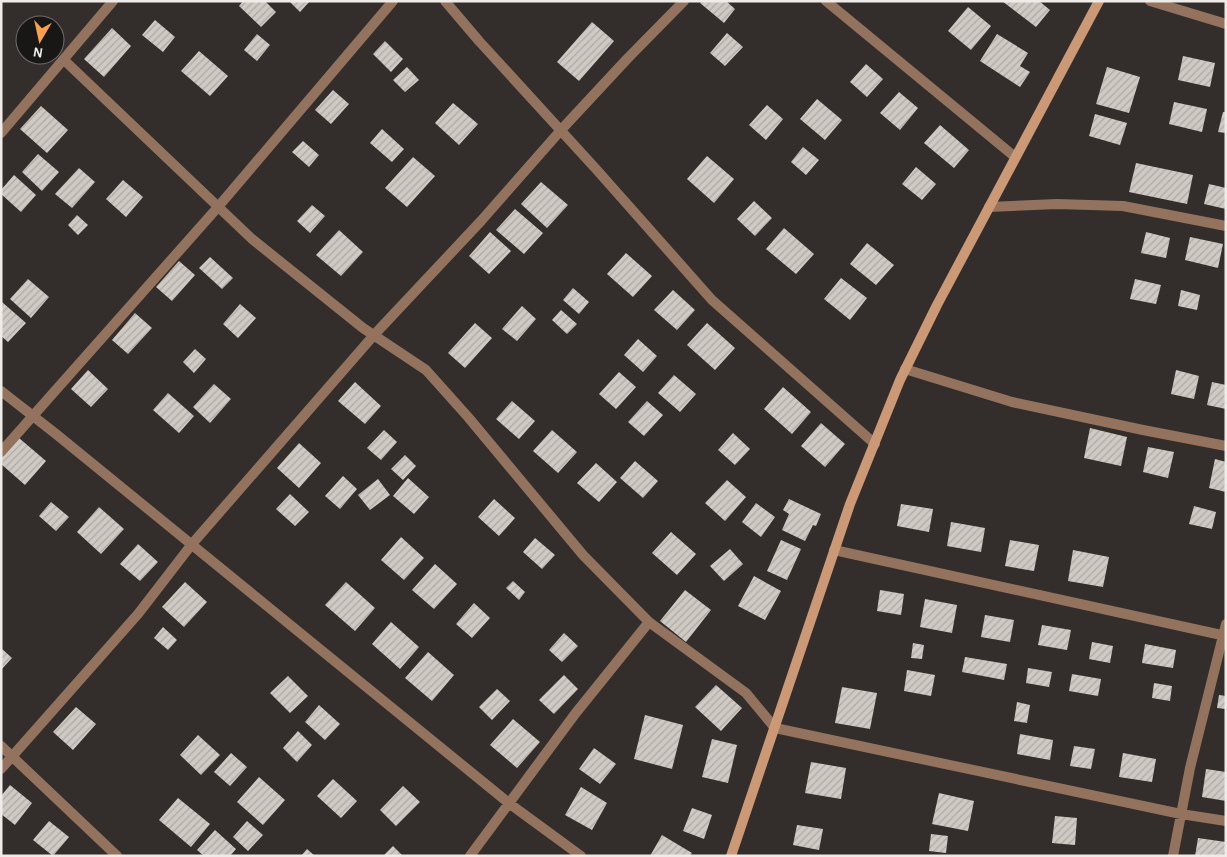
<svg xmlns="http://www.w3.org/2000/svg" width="1227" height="857" font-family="'Alegreya Sans',sans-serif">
  <defs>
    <pattern id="building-hatch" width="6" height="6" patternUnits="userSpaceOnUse" patternTransform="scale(1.25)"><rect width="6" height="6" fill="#d0cac5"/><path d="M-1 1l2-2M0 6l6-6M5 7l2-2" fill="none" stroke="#aea9a5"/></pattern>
  </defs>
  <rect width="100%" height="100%" fill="#332e2b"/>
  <path fill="url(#building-hatch)" d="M243,1H265L276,12L261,27L239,6Z
    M289,1H310L300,12Z
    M702,1H726L735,9L724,23L700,3Z
    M1002,1H1039L1050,10L1036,27Z
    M968,7L991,26L971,50L948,31Z
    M155,20L175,37L163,52L142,35Z
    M592,22L614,41L579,81L557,62Z
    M112,28L131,46L104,77L84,59Z
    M727,33L743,47L725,66L710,53Z
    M257,34L270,45L257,61L244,50Z
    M997,34L1028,53L1020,66L1030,72L1020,87L980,61Z
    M385,41L403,59L391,72L373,54Z
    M199,51L228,76L210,96L181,71Z
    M1183,56L1215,63L1210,87L1178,80Z
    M866,64L883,79L867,97L850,82Z
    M407,67L419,80L405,92L393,80Z
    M1107,67L1140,77L1129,113L1096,104Z
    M333,90L349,104L331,124L315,110Z
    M899,92L918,108L900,130L880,113Z
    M817,99L842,120L825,140L800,119Z
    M1174,102L1207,109L1202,132L1169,124Z
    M453,103L478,124L459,145L435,123Z
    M767,105L783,119L766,140L749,125Z
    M41,106L68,130L47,153L20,129Z
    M1223,112H1226V133L1218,132Z
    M1095,114L1127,123L1120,145L1089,136Z
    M940,125L969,150L954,168L924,143Z
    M382,129L404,149L392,162L370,143Z
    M303,141L319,155L309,167L292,152Z
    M803,147L819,160L806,175L791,162Z
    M38,154L59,172L42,191L22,172Z
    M707,156L734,179L714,203L687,179Z
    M413,157L435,176L407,207L385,188Z
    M1136,163L1193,175L1187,204L1129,192Z
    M916,167L936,184L922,200L902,184Z
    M79,168L95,182L72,208L55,194Z
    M14,175L36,195L21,212L1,194V190Z
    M123,180L143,197L126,217L106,199Z
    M541,182L568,205L547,228L521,204Z
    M1209,184L1226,188V209L1204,204Z
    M754,201L772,218L755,236L737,219Z
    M312,205L325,216L310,233L297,221Z
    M515,209L543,233L524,254L496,230Z
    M77,215L88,225L78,235L68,225Z
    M784,228L814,254L796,274L766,249Z
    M339,230L363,252L341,276L316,255Z
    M490,232L511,251L489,274L469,256Z
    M1146,232L1170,238L1166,258L1141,253Z
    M1190,237L1223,244L1218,268L1185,260Z
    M867,243L894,265L876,285L850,264Z
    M626,253L652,276L633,297L607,274Z
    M210,257L233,278L222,289L199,268Z
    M179,261L195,275L172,301L156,287Z
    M841,278L867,298L850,320L824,299Z
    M28,279L49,297L31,318L10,299Z
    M1135,279L1161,285L1156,304L1130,299Z
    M573,288L589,302L579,314L563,300Z
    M673,290L695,310L677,330L654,310Z
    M1181,290L1200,295L1197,310L1178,306Z
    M2,302L26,323L8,342L1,336V303Z
    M240,304L256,318L238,338L223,324Z
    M522,306L536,319L517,341L502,329Z
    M561,310L577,324L567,334L552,320Z
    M135,313L152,328L128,354L112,340Z
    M475,323L492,338L465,368L448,353Z
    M707,323L735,348L715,370L687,345Z
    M638,339L657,356L643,372L624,355Z
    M195,349L206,359L194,373L183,362Z
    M88,370L108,389L91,407L71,389Z
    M1176,370L1199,376L1194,399L1171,394Z
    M619,372L636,387L616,409L599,394Z
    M674,375L696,394L680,412L658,393Z
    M355,382L381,406L365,424L338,401Z
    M1212,382L1226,385V409L1207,405Z
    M214,384L231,399L210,423L193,407Z
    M783,387L811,412L792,434L764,409Z
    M168,393L194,416L179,433L153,410Z
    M512,401L535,421L519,439L496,419Z
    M647,401L663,415L644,436L628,422Z
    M821,423L845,444L825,467L801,446Z
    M1090,428L1127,437L1121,466L1084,458Z
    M384,430L397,442L381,460L367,448Z
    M552,430L577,452L558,473L533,451Z
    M733,433L750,449L735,465L718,450Z
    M19,438L46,461L25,485L1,464V458Z
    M299,443L321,463L299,488L277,468Z
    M1148,447L1174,452L1168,478L1143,472Z
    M405,455L416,466L403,480L391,469Z
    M1215,459L1226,462V492L1209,488Z
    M635,461L658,481L643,498L620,478Z
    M596,463L617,482L599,502L577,483Z
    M343,476L357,489L340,509L325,496Z
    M408,478L429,497L414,514L393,496Z
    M378,479L390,495L370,510L358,495Z
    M727,480L746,497L725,521L705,503Z
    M290,494L309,512L295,526L276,509Z
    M494,499L515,518L499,536L478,517Z
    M789,499L821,514L816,526L813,525L805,541L782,530L789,514L783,510Z
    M51,502L69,517L56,531L39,516Z
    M756,503L775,517L761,537L742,522Z
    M901,504L933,509L929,532L897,526Z
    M1194,506L1216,512L1212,529L1189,524Z
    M99,507L124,529L101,554L77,532Z
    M951,522L985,528L981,552L947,546Z
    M671,532L696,554L677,575L652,553Z
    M401,537L424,558L404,580L381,560Z
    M535,538L555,555L542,569L523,552Z
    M781,540L801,549L787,580L767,571Z
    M1010,540L1039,545L1034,571L1005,566Z
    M138,544L158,562L140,581L120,564Z
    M730,549L743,564L724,581L710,566Z
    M1073,550L1109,557L1103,587L1068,581Z
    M435,564L457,584L434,609L412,590Z
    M754,576L781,591L765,620L738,606Z
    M513,581L525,592L519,600L506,588Z
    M185,582L207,602L184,627L162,607Z
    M346,582L375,608L355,631L325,605Z
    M685,590L711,610L686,642L660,621Z
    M880,590L904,594L901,615L877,611Z
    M925,599L957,605L952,633L920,627Z
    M474,603L490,618L472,638L456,624Z
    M985,615L1014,620L1010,642L981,637Z
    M391,622L419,647L400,669L372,644Z
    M1042,625L1071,630L1067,650L1038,645Z
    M163,627L177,640L168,650L154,638Z
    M564,633L578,646L562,662L549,650Z
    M1092,642L1113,646L1110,663L1089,659Z
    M913,643L924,645L922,659L911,658Z
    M1145,644L1176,650L1173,668L1142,663Z
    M1,648L12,658L1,670Z
    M428,652L454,675L432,701L405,678Z
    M965,657L1007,664L1004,680L962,672Z
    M1028,668L1052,672L1049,687L1026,683Z
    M907,670L935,675L931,696L904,691Z
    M1072,674L1101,679L1098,696L1069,691Z
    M564,675L578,689L554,714L539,700Z
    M288,676L308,696L290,713L270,693Z
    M1154,683L1172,686L1170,701L1152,698Z
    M716,685L742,708L721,731L695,707Z
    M842,687L877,693L870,729L835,723Z
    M497,689L510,701L492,720L479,707Z
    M1219,695L1226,696V709L1217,708Z
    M1017,702L1030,705L1027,723L1014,721Z
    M319,705L340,724L325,740L305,722Z
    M76,707L96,724L73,750L53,732Z
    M645,715L683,725L672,769L634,759Z
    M513,719L540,742L517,768L490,745Z
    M298,731L312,745L297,762L283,748Z
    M1020,734L1053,740L1050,760L1017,754Z
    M198,735L220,755L201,775L180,755Z
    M712,739L737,745L728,783L702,777Z
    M1074,746L1095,749L1091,769L1070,766Z
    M594,748L616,764L600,784L579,769Z
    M231,753L247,767L230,786L214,772Z
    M1123,753L1156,759L1152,782L1119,777Z
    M811,762L846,768L841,799L805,793Z
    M1206,769L1226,772V801L1202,797Z
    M259,777L285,800L263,825L237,802Z
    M333,779L357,801L341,818L317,796Z
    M10,785L32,803L15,825L1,814V796Z
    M403,786L420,802L396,826L380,810Z
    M581,787L607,803L592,830L565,815Z
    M939,793L974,801L968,831L932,824Z
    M178,798L210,824L191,847L159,820Z
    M692,808L712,815L704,839L683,831Z
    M1055,816L1077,818L1075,845L1052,843Z
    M49,821L69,837L53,856L33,840Z
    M247,821L263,835L248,851L233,837Z
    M797,825L823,829L819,850L793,845Z
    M215,830L236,849L230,856H204L197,850Z
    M931,834L948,836L946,853L929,851Z
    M662,835L692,853L690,856H650Z
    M1198,838L1226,842V856H1195Z
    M393,846L403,856H383Z
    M307,849L315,856H301Z"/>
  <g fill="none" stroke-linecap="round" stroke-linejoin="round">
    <path stroke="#93735e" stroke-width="10" d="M445,1L479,41L596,169L712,300L875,444
      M826,1L1015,157
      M1150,1L1226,24
      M64,60L252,239L363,328L426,370L468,417L583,555L649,622L746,693L775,728L1181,814L1226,821
      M1,133L113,1
      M989,207L1057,204L1123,206L1226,226
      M905,369L1012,402L1143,430L1226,446
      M1,391L56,434L510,804L581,856
      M1,452L218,207L393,1
      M834,550L1226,636
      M1,746L117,856
      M1,769L138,614L192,544L374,335L481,221L561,130L627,59L684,1
      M470,856L575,714L649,622
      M1173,856L1190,768L1226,624"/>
    <path stroke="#c97" stroke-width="10" d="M731,856L850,504L900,380L937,305L1099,1"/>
  </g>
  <rect width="1227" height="857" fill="none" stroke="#eeebe9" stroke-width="5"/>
  <g transform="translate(40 40) rotate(189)"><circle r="24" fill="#191715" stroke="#6e6c6a"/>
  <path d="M0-4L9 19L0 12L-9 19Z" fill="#f9a04c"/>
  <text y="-8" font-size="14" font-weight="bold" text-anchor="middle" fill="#eeebe9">N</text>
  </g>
</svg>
